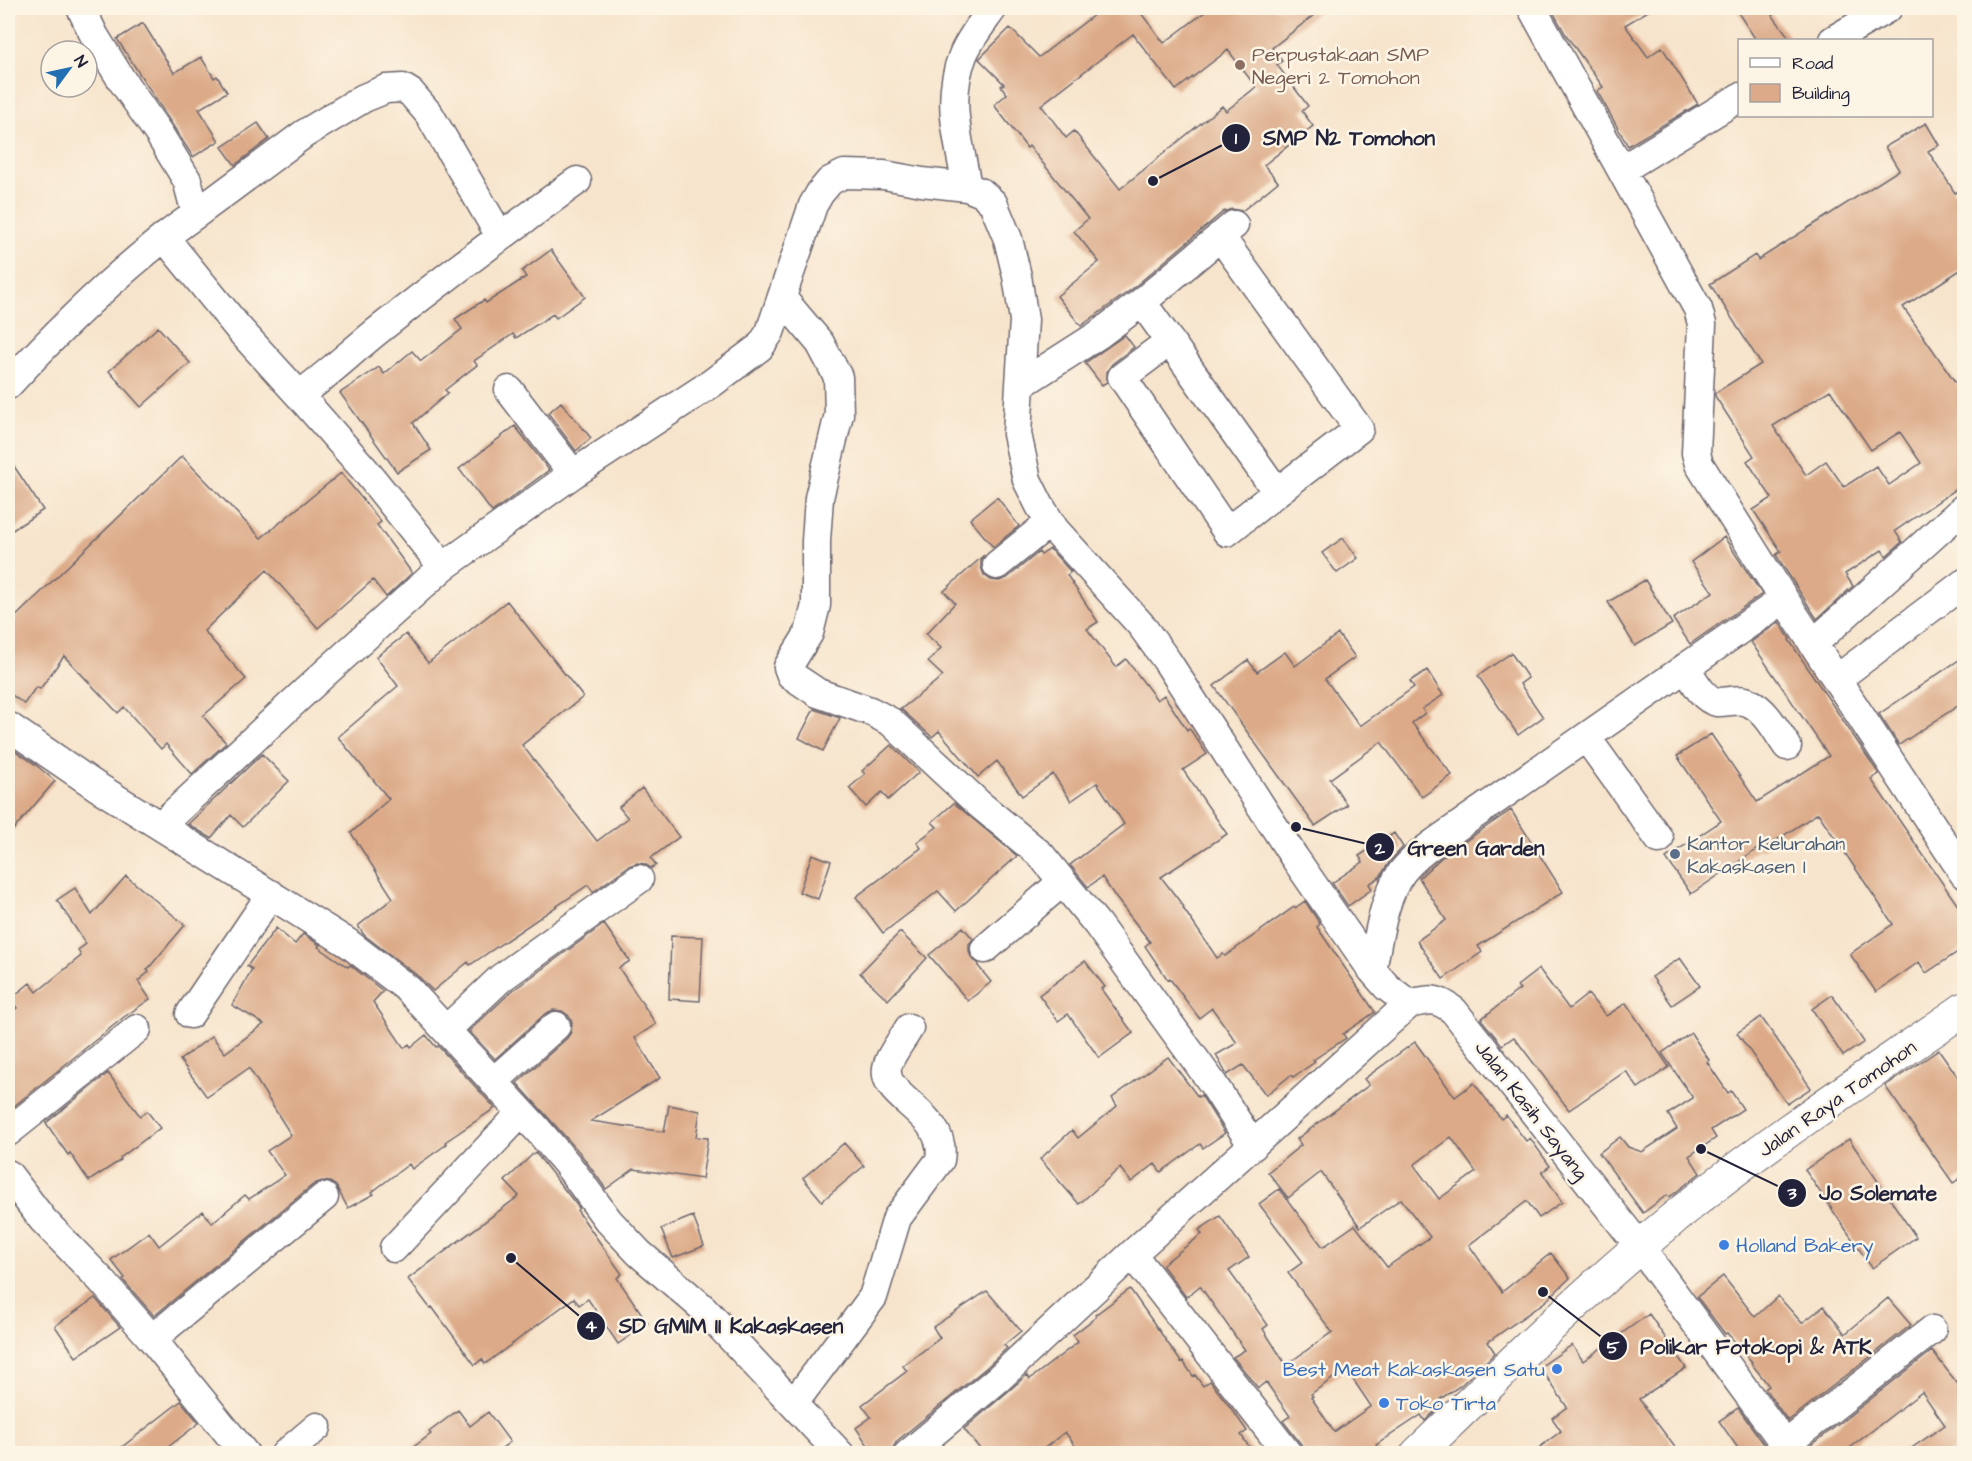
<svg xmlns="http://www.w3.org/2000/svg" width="1972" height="1461" font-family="'Architects Daughter',sans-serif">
  <rect width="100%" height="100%" fill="#fcf5e5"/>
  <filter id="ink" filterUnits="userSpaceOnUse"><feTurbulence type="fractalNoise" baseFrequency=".0167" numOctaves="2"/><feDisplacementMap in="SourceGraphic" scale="12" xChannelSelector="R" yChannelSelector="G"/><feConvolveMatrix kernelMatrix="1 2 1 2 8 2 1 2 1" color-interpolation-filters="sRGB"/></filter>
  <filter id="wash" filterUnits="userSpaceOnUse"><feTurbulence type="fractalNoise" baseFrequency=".008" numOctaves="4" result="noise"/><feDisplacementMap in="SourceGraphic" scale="24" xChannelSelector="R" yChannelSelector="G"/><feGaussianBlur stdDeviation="1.35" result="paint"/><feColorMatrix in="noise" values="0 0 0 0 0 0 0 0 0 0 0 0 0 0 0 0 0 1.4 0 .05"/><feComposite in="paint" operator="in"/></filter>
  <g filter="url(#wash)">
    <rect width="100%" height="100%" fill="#f7e4cc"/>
    <g id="blocks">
      <path fill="#dcaa88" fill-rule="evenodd" d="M1103,8H1137L1164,43L1210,8H1323L1272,48L1282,61L1277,65L1308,106L1302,111L1313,126L1264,165L1278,182L1242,211L1232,209L1223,212L1132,289L1081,326L1057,296L1099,262L1074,231L1088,219L1029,146L1027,148L994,105L1007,94L1001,86L1004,84L979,59L1010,28L1039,57ZM1133,34L1176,90L1228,50L1256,87L1226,111L1222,106L1120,189L1074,131L1066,138L1041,105Z
        M1551,8H1653L1625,25L1648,57L1662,47L1698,104L1628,146L1597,91L1603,87L1566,35Z
        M1735,8H1767L1791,40H1756Z
        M143,23L174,73L201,57L214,78L217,76L227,92L199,109L219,141L193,157L117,39Z
        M258,123L269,139L235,165L222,147Z
        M1926,123L1939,145L1928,151L1955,193L1965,187V267L1903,307L1965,396V483L1895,531L1902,542L1886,556L1882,550L1845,574L1853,586L1817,619L1776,555L1781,551L1753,510L1772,498L1747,461L1754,456L1715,396V393L1761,364L1710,284L1755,255L1758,260L1899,170L1885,147ZM1830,390L1871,450L1900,432L1921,463L1889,485L1876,466L1844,487L1826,461L1806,475L1773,426Z
        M551,250L585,297L556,318L553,314L516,338L513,334L474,361L477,365L445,390L448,393L413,423L431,450L397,472L340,393L379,367L384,374L412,351L421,361L462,329L455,319L484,300L486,303L526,277L522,271Z
        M158,327L190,363L141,407L109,371Z
        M1125,335L1134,347L1112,364L1107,371V382L1102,385L1085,363Z
        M561,402L591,438L576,451L548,413Z
        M515,426L549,470L492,512L459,469Z
        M182,456L261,538L341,473L381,522L377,525L412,573L386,597L373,580L318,628L267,570L204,631L246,679L203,716L226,743L192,774L166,744L161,749L124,707L118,713L64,656L40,689L36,687L24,704L8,692V624Z
        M8,457L43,510L8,533Z
        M997,497L1019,526L993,547L970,519Z
        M1724,537L1762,594L1690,644L1673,619L1713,592L1691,562Z
        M1343,538L1358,558L1337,573L1322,553Z
        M1050,549L1071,572L1067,575L1098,622L1087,629L1116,667L1126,659L1157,700L1164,695L1187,730L1189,728L1207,754L1183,770L1227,834L1161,877L1184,907L1183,908L1217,958L1223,954L1225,956L1294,907L1295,908L1305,901L1320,924L1317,927L1375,1012L1343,1034L1346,1038L1313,1060L1315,1062L1293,1077L1291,1075L1266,1095L1243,1065L1227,1075L1216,1055L1237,1043L1212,1008L1199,1018L1170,979L1168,980L1145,946L1150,942L1116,898L1102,877L1088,887L1070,865L1124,824L1098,784L1097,783L1071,801L1053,774L1022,796L997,761L978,777L939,731L932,737L901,709L943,676L928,662L941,648L926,634L955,603L944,591L984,555L981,560V567L984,575L991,580L999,581L1007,578L1039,552L1041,555Z
        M1645,580L1672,624L1635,646L1608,602Z
        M507,601L583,697L522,745L597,841L628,818L619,807L642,788L679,837L651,858L656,865L651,868L645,864L637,863L629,866L593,892L588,885L470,965L468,962L433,991L418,976L364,935L358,926L393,898L351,833L389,799L338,737L398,686L376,657L406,634L428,663Z
        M1779,622L1790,639L1789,640L1879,774L1871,779L1965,916V947L1926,973L1919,962L1876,992L1850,954L1893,924L1818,813L1760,851L1759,848L1691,894L1666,858L1721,821L1677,756L1711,734L1757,802L1829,756L1751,642Z
        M1338,634L1355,657L1325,679L1360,726L1414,687L1410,681L1427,670L1443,695L1422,709L1425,713L1412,723L1452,775L1422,797L1381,742L1330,779L1347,805L1315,826L1214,686L1248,660L1257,672L1285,652L1295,666Z
        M1511,653L1528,678L1520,684L1543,717L1518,735L1478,676Z
        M1965,656V701L1899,745L1879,714Z
        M814,709L840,718L823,751L799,738Z
        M891,745L919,772L888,800L882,792L866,807L849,788L865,774L862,771Z
        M8,746L36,765L55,781L8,836Z
        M262,754L289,781L243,827L231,815L211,838L188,824Z
        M954,803L1017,856L956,911L938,891L883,933L856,897L921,848L917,842L937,827L932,822Z
        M1511,810L1563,892L1478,946L1482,952L1443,979L1417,941L1446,920L1419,878L1442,857Z
        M1394,833L1403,847L1390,861L1380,877L1369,884L1372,889L1348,906L1332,883L1363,862L1359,856Z
        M812,854L831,861L818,899L799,892Z
        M126,876L185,925L147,970L149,972L138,981L150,999L124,1017L8,1111V1016L17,1008L10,999L30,983L37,992L81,956L78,950L86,944L57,900L75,888L92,915Z
        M604,924L630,961L619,968L656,1024L635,1038L660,1078L591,1121L664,1132L669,1105L700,1111L696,1137L708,1138L702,1179L634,1169L606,1189L580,1153L517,1083L567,1038L571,1032L572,1022L569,1016L562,1011L553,1010L545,1014L495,1059L469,1031L512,991Z
        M963,927L973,939L969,944V952L972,959L979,964L978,966L991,982L968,1001L929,955Z
        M276,928L295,944L303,934L320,945L318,947L348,967L350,965L383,991L373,1002L404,1048L409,1044L411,1047L426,1035L436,1047L438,1046L495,1108L445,1142L447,1144L412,1169L409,1164L372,1192L374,1194L348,1208L336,1186L330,1182L322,1181L314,1184L154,1316L123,1280L125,1278L111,1260L149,1232L159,1246L203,1211L212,1223L245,1195L249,1199L285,1175L267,1151L291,1135L249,1068L207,1097L180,1060L212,1036L225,1053L264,1024L232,1005L252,969L247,966Z
        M900,932L927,958L888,1000L860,973Z
        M671,936L703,937L700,1001L669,999Z
        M1680,958L1700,986L1672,1005L1652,977Z
        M1085,961L1105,987L1101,989L1133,1033L1099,1058L1068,1014L1058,1021L1039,995Z
        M1539,969L1569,1009L1588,994L1606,1016L1626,1003L1669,1067L1638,1088L1626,1071L1569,1110L1514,1037L1502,1045L1481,1019L1520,989L1517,986Z
        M1832,995L1864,1042L1843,1056L1812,1009Z
        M1761,1017L1811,1088L1787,1104L1737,1033Z
        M1691,1033L1709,1060L1707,1062L1728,1093L1731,1091L1743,1109L1711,1130L1716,1138L1689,1156L1700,1173L1675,1193L1669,1197L1667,1195L1643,1213L1599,1153L1620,1137L1628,1147L1642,1152L1677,1129L1668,1114L1693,1098L1662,1053Z
        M1415,1042L1455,1097L1474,1083L1501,1119L1506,1115L1526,1141L1530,1138L1550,1166L1542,1172L1562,1202L1539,1218L1527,1201L1469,1245L1502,1292L1551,1253L1570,1278L1546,1301L1488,1342L1495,1353L1460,1386L1440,1399L1443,1403L1425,1421L1421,1415L1376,1445L1382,1454H1304L1301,1444L1283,1421L1290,1416L1266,1382L1258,1388L1233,1357L1245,1350L1200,1286L1186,1297L1162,1265L1202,1234L1199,1230L1220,1216L1249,1257L1229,1271L1268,1325L1263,1329L1286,1365L1332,1332L1288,1273L1303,1262L1259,1204L1279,1189L1323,1247L1355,1225L1387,1267L1430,1237L1401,1199L1360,1227L1321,1172L1288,1198L1268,1172L1301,1145L1297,1139L1369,1085L1364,1079ZM1451,1137L1476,1172L1439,1199L1414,1165ZM1346,1369L1371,1406L1334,1432L1311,1397L1313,1396L1311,1394Z
        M1939,1050L1965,1087V1175L1953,1183L1885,1086Z
        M1168,1057L1198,1097L1201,1095L1225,1133L1203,1148L1200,1144L1161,1172L1155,1164L1131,1182L1120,1168L1079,1204L1040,1159L1072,1130L1078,1138L1117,1106L1112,1098Z
        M108,1073L140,1116L147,1111L160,1128L120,1158L121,1160L89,1181L70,1153L68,1155L46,1123Z
        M1849,1139L1916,1237L1872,1268L1805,1170Z
        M844,1143L864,1166L822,1201L803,1178Z
        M535,1152L579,1208L577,1210L622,1274L617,1278L648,1323L618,1344L588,1299L579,1305L574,1298L485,1364L482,1359L475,1365L432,1307L430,1308L408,1279L519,1196L505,1181Z
        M693,1216L704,1246L673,1258L661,1229Z
        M1723,1276L1755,1317L1778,1296L1802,1323L1824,1306L1845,1334L1888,1298L1911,1325L1788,1421L1765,1389L1769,1386L1751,1363L1752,1362L1727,1333L1725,1334L1697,1297Z
        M1130,1289L1181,1362L1183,1361L1193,1376L1195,1375L1203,1386L1210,1381L1233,1411L1247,1431L1241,1435L1254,1454H1081L1065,1432L1037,1454H984L964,1429L1027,1375L1030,1379L1078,1342L1073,1335L1096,1317L1095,1315Z
        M987,1291L1021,1331L1004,1345L1007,1348L987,1367L897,1441L893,1448L892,1453L874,1454L856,1428L871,1417L862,1405L907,1371L903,1366L940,1338L933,1327Z
        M95,1298L120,1327L76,1357L55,1326Z
        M1649,1314L1686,1368L1639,1399L1680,1454H1531L1561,1431L1552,1418L1567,1407L1540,1367L1572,1345L1583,1361Z
        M1932,1351L1965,1393V1454L1959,1446L1947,1454H1903L1945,1425L1922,1392L1842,1454H1818L1812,1445Z
        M181,1401L199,1423L159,1454H113Z
        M1738,1408L1769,1451L1767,1454H1742L1719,1421Z
        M458,1410L470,1426L488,1412L510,1442L494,1454H404L431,1434L429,1432Z"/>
    </g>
  </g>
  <g filter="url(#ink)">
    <use href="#blocks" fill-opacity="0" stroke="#6d666e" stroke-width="1.5"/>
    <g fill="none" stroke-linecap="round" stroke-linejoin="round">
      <defs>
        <path id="minor" d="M1532,8L1698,309L1702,324L1696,453L1699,464L1784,599L1964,874
          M1833,40L1888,8
          M1623,169L1740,97
          M967,187C959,141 945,99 963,55C970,38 983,22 993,8
          M196,214L304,134L364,98L386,89L403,88L411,93L429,114L500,236
          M164,237L239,329L299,395
          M782,298L820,343L838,377L839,414L819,498L816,541V605L809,633L788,667L791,675L818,693L870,711L891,722L979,804L1041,855L1097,924L1213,1084L1253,1146
          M1142,302L1277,492L1359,429L1220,236
          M1170,341L1122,377L1227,532L1277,492
          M8,385C65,323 127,262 196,214L187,180L159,134L121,79L94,35L81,8
          M1020,385L1098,335L1142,302L1234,225
          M509,390L573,474
          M997,565L1050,522
          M443,567L365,470L299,395C329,374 355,348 385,325C448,275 512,228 577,181
          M1813,644L1964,508
          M1686,667C1693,679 1702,699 1717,702C1728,703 1739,697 1750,703C1766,710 1777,732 1787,746
          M1837,679L1964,583
          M8,726L96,786L348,943L408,989L537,1129L567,1164L608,1220L639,1253L704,1309L840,1454
          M1586,737L1659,839
          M161,825L324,674L443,567L573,474L712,383L760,347L770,332L813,205L820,193L830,181L844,174L884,175L922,182L967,187L982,193L993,203L1008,239L1017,276L1024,320L1017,434L1027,480L1040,506L1055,530L1141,625L1167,661L1294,857L1372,970
          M985,949L1062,882
          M1409,1004L1387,987L1372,970C1378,941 1383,897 1402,872C1419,851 1445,836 1467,820L1784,599
          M190,1014L271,894
          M446,1030L501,978L639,879
          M493,1082L556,1026
          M8,1132L137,1029
          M8,1174L43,1220L102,1281L152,1339L245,1454
          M394,1248L521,1113
          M1132,1254L1288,1454
          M152,1339L324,1197
          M794,1403L873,1297L897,1218L940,1160C949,1112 876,1098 888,1064C892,1052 903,1039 909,1028
          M1786,1444L1932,1330
          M285,1454L317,1427
          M908,1454L998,1379L1132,1254L1409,1004C1430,999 1436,997 1454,1011L1640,1247L1792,1454"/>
        <path id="highway" d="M1417,1454C1507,1367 1597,1279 1695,1201C1781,1132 1874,1072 1964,1009"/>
      </defs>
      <use href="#minor" stroke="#6d666e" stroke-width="31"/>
      <use href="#highway" stroke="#6d666e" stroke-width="35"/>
      <use href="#minor" stroke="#fff" stroke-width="28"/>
      <use href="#highway" stroke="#fff" stroke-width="33"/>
    </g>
  </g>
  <circle fill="#8d6e63" stroke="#fcf5e5" stroke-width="2" cx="1240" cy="65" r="6"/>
  <circle fill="#5c6f8a" stroke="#fcf5e5" stroke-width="2" cx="1675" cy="854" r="6"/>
  <g fill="#3f7fe0" stroke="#fcf5e5" stroke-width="2">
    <circle cx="1724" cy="1245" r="6"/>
    <circle cx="1557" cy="1369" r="6"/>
    <circle cx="1384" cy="1403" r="6"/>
  </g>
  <g text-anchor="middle" stroke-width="5" stroke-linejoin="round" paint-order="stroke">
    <g font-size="20" fill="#785e54" stroke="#fcf5e5" text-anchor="start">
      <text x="1252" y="61">Perpustakaan SMP<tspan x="1252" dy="23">Negeri 2 Tomohon</tspan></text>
    </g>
    <g font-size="20" fill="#4e5e75" stroke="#fcf5e5" text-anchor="start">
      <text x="1687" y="850">Kantor Kelurahan<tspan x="1687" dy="23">Kakaskasen I</tspan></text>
    </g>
    <g font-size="20" fill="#22223b" stroke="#fcf5e5">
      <text transform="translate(1837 1098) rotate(-35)" y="7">Jalan Raya Tomohon</text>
      <text transform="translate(1532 1110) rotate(52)" y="7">Jalan Kasih Sayang</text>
    </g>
    <g font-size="20" fill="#366cbe" stroke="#fcf5e5" text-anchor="start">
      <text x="1736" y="1252">Holland Bakery</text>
      <text x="1545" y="1376" text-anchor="end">Best Meat Kakaskasen Satu</text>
      <text x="1396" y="1410">Toko Tirta</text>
    </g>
  </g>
  <path fill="none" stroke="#22223b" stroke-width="2" d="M1153 181L1236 138M1296 827L1380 847M1701 1149L1792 1193M511 1258L591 1326M1543 1292L1613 1346"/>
  <g fill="#22223b" stroke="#fcf5e5" stroke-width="2">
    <circle cx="1153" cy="181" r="6"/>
    <circle cx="1296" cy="827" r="6"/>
    <circle cx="1701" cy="1149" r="6"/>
    <circle cx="511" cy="1258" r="6"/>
    <circle cx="1543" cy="1292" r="6"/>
    <circle cx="1236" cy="138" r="15"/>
    <circle cx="1380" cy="847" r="15"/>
    <circle cx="1792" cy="1193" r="15"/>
    <circle cx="591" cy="1326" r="15"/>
    <circle cx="1613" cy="1346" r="15"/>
  </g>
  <g font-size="18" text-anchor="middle" font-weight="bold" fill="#fff">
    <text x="1236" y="144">1</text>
    <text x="1380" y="854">2</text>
    <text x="1792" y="1199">3</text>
    <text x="591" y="1332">4</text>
    <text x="1613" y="1353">5</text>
  </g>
  <g font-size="21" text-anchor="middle" font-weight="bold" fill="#22223b" stroke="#fcf5e5" stroke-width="5" stroke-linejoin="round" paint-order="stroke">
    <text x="1349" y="145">SMP N2 Tomohon</text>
    <text x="1476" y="855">Green Garden</text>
    <text x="1878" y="1200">Jo Solemate</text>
    <text x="731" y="1333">SD GMIM II Kakaskasen</text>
    <text x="1756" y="1354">Polikar Fotokopi &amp; ATK</text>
  </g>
  <rect width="1972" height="1461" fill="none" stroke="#fcf5e5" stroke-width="30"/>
  <rect x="1738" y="39" width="195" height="78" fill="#fcf5e5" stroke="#a5a1a1" stroke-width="1.5"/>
  <rect x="1750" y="58" width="30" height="9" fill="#ffffff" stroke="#a5a1a1" stroke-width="1.5"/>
  <text x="1792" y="69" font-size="18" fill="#22223b">Road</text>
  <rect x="1750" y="84" width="30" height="18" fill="#dcaa88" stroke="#a5a1a1" stroke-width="1.5"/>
  <text x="1792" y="99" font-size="18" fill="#22223b">Building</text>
  <g transform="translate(69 69) rotate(57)"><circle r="28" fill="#fcf5e5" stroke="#a5a1a1" stroke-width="1.5"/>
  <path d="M0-4.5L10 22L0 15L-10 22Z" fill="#1f6fb2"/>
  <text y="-9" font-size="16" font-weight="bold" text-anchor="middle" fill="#22223b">N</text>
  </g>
</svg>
